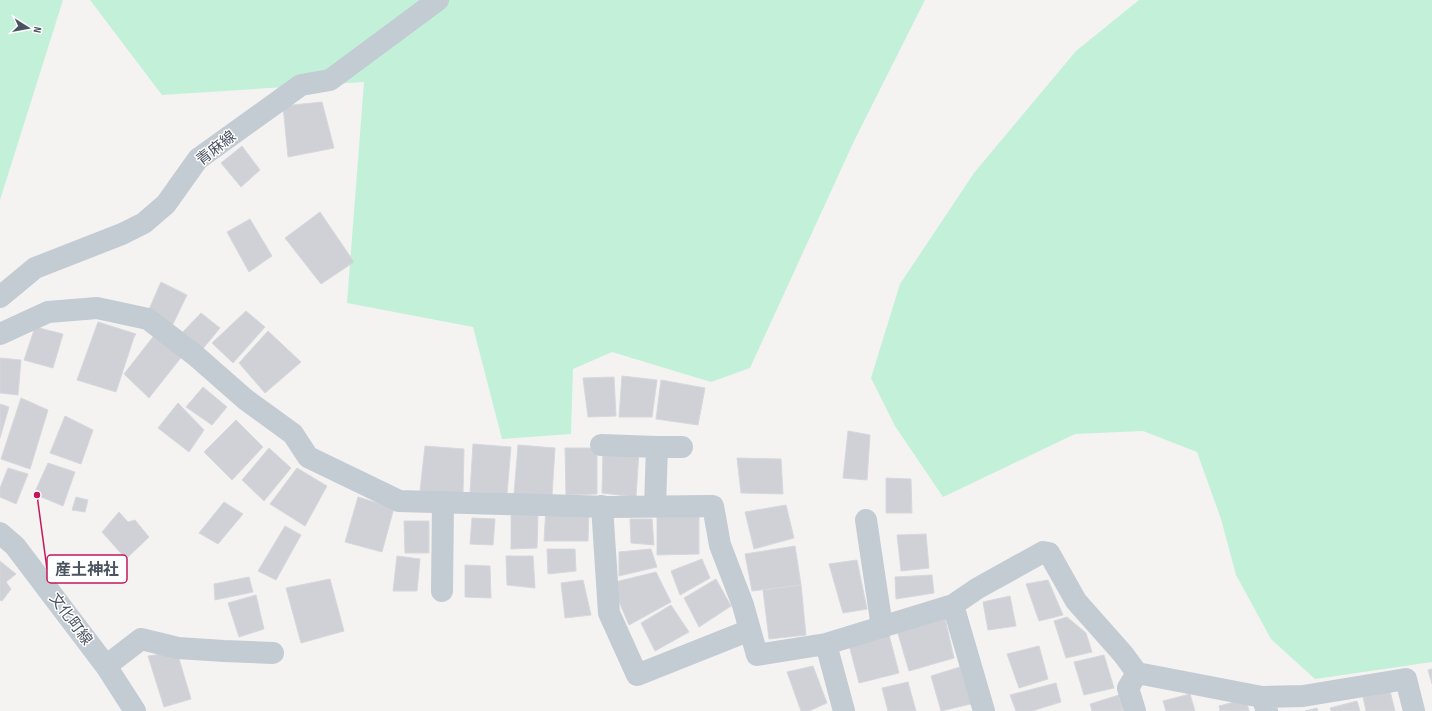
<svg xmlns="http://www.w3.org/2000/svg" width="1432" height="711" font-family="'Sofia Sans Condensed','Noto Sans JP',sans-serif">
  <rect width="100%" height="100%" fill="#f4f3f2"/>
  <path fill="#c3f0d9" d="M0,0H63L0,200Z
    M90,0H925L855,139L750,368L711,382L612,352L573,369L571,434L502,439L473,327L347,303L364,82L162,95Z
    M1139,0H1432V662L1315,679L1271,639L1236,575L1221,519L1197,452L1143,431L1075,434L943,497L895,426L871,378L900,284L974,173L1076,51Z"/>
  <path fill="#cfd1d6" stroke="#d6d8dd" d="M322,102L334,148L288,157L283,106Z
    M242,146L260,170L241,187L221,163Z
    M320,212L354,262L321,284L285,238Z
    M250,219L272,256L249,272L227,232Z
    M161,282L187,295L172,326L147,314Z
    M246,311L265,327L233,363L212,343Z
    M201,313L220,328L201,351L179,336Z
    M98,322L136,334L134,337L116,392L77,380Z
    M35,327L63,334L53,368L24,360Z
    M268,331L301,362L265,393L239,363Z
    M156,333L183,355L149,398L124,374Z
    M0,358L21,360L18,395L0,393Z
    M622,376L657,380L652,417H619Z
    M614,377L616,416L588,417L583,378Z
    M661,380L705,388L698,425L656,419Z
    M203,387L227,407L212,425L186,407Z
    M21,398L48,410L30,469L1,459Z
    M178,403L204,430L189,452L158,428Z
    M0,404L9,407L0,438Z
    M65,416L93,430L81,464L50,453Z
    M236,420L263,447L232,480L204,452Z
    M848,431L870,435L867,480L843,478Z
    M473,444L511,447L507,494L470,492Z
    M518,445L555,448L552,496L514,494Z
    M425,446L464,449L463,493L420,491Z
    M269,448L291,468L264,501L242,480Z
    M565,448H597V494L566,495Z
    M603,450L639,451L636,497L602,493Z
    M737,458L781,459L783,494L741,493Z
    M48,463L75,472L63,506L34,494Z
    M8,468L28,474L16,504L0,497V488Z
    M297,468L327,486L305,526L270,504Z
    M886,478L911,479L912,513H886Z
    M76,497L88,500L85,512L72,510Z
    M358,497L394,508L382,552L345,542Z
    M224,502L243,514L218,544L199,533Z
    M786,505L794,538L754,549L745,512Z
    M546,507L589,510L588,541H544Z
    M657,511H699V554L657,555Z
    M119,512L128,522L135,520L149,537L126,559L102,532Z
    M511,514L538,515L537,548L511,549Z
    M472,518L495,519L493,545L470,544Z
    M630,519H652L654,545L631,543Z
    M404,521H429V553H405Z
    M285,526L301,535L276,580L258,571Z
    M926,534L929,568L901,571L897,535Z
    M795,546L801,585L752,591L745,554Z
    M547,549H575L576,571L548,574Z
    M651,549L657,567L619,576V552Z
    M397,556L420,559L417,591H393Z
    M506,556H533L535,588L507,585Z
    M702,559L710,578L680,595L671,571Z
    M857,560L867,609L843,613L829,564Z
    M0,561L16,574L6,582L11,589L2,601L0,600Z
    M465,565L490,566L491,598L465,597Z
    M656,572L671,602L629,625L611,583Z
    M932,575L934,593L896,599L895,577Z
    M249,577L253,592L215,600L214,584Z
    M330,579L344,631L301,643L286,588Z
    M716,579L731,606L699,627L684,598Z
    M583,580L591,615L565,618L561,583Z
    M1048,580L1063,615L1039,621L1026,584Z
    M801,585L806,635L769,639L763,590Z
    M256,595L264,629L239,637L228,603Z
    M1010,596L1016,626L988,630L983,602Z
    M671,605L689,632L655,651L641,623Z
    M944,614L954,658L909,671L896,627Z
    M1067,617L1086,633L1092,652L1066,658L1054,621Z
    M888,631L899,673L859,683L848,641Z
    M1039,646L1048,679L1019,688L1007,654Z
    M177,652L191,699L164,707L148,656Z
    M1104,655L1114,688L1084,695L1074,662Z
    M813,666L827,703L809,711H801L787,672Z
    M960,667L971,704L941,711L931,676Z
    M1432,669V684L1428,670Z
    M908,682L916,711H888L882,688Z
    M1056,683L1061,702L1032,711H1016L1010,695Z
    M1390,691L1395,711H1366L1363,697Z
    M1190,694L1195,711H1166L1163,701Z
    M1119,695L1123,711H1092L1090,704Z
    M1246,699L1249,711H1220L1219,706Z
    M1357,701L1360,711H1331L1330,708Z
    M1317,708L1318,711H1305Z"/>
  <g fill="none" stroke-linecap="round" stroke-linejoin="round">
    <path stroke="#c3cbd3" stroke-width="22" d="M0,297L35,268L122,234L144,223L166,204L198,159L301,85L330,80L438,0
      M0,334L48,312L97,308L148,319L196,356L245,399L293,434L308,457L399,501L611,507L713,506L720,545L743,605L757,655L826,644L953,605L978,588L1043,552L1049,553L1076,601L1123,654L1137,673L1262,697L1267,711
      M601,445L657,447
      M602,506L609,613L637,675L750,630
      M655,506L657,447H682
      M866,520L882,627
      M0,533L15,546L106,666L135,711
      M442,591L443,502
      M953,605L984,711
      M826,644L844,711
      M106,666L141,639L178,648L224,651L273,653
      M1262,697L1303,696L1406,679L1414,711
      M1135,711L1128,688L1137,673"/>
  </g>
  <g text-anchor="middle" stroke-width="3" stroke-linejoin="round" paint-order="stroke">
    <g font-size="15" fill="#4a5360" stroke="#fff">
      <text transform="translate(216 148) rotate(-38)" y="5">青麻線</text>
      <text transform="translate(71 619) rotate(53)" y="5">文化町線</text>
    </g>
  </g>
  <path fill="none" stroke="#c2185b" stroke-width="1.5" d="M37 495L47 569"/>
  <circle fill="#c2185b" stroke="#fff" stroke-width="1.5" cx="37" cy="495" r="4"/>
  <rect fill="#fff" stroke="#c2185b" stroke-width="1.5" x="47" y="555" width="80" height="28" rx="4"/>
  <g font-size="16" text-anchor="middle" font-weight="bold" fill="#4a5360">
    <text x="87" y="575">産土神社</text>
  </g>
  <g transform="translate(28 28) rotate(101)" stroke="#ffffff" stroke-width="3" paint-order="stroke">
  <path d="M0-3L7 15L0 10L-7 15Z" fill="#4a5360"/>
  <text y="-6" font-size="11" font-weight="bold" text-anchor="middle" fill="#4a5360">N</text>
  </g>
</svg>
